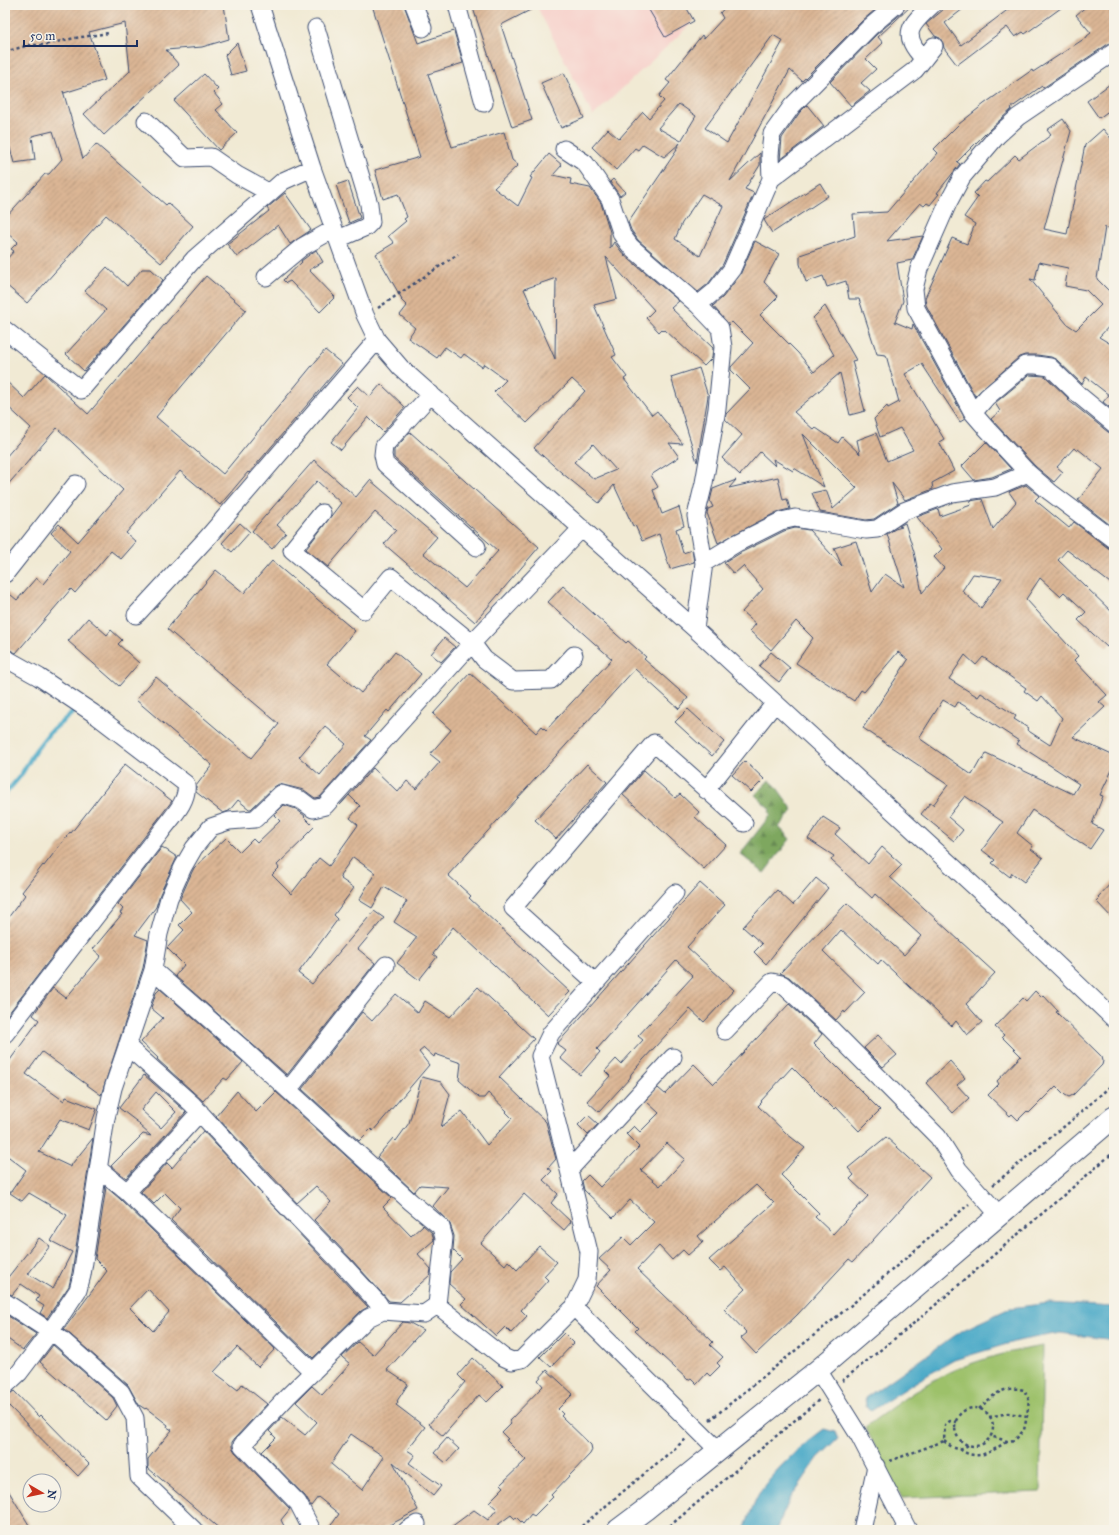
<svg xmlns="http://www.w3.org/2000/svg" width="1119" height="1535" font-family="'IM FELL Great Primer',serif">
  <defs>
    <pattern id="forest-firs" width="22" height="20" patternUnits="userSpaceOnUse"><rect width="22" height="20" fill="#7ea75f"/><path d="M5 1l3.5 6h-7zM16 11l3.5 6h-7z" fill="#668852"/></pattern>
    <pattern id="building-hatch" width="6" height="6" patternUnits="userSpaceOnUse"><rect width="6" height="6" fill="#dbb694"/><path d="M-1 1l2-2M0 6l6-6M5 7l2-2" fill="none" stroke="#b1947c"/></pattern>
  </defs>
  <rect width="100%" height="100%" fill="#f7f3e8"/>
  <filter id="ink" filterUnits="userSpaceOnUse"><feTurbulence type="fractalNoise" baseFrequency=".025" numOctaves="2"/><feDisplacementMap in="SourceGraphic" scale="8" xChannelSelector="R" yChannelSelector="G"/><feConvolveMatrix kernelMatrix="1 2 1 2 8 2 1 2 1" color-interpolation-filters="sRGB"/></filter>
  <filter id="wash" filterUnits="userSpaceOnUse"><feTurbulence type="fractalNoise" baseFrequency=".012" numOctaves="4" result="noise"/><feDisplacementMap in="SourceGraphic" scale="16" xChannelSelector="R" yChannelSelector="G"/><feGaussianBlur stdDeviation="0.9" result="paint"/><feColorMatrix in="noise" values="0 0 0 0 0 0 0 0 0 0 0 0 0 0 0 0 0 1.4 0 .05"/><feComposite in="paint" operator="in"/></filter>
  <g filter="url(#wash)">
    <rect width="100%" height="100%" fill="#f1ead4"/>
    <path fill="#f7d0ca" d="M536,5H685L694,21L593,116Z"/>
    <path fill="#9dc16b" stroke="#5c7864" d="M1043,1346L1040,1492L902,1498L865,1427C883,1414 901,1400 920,1388C957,1365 999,1353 1043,1346Z"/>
    <path fill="url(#forest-firs)" stroke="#4c6b5e" d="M769,780L775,785L793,810L779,827L790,839L764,873L740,854L771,814L769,812L770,809L755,795Z"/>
    <path fill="#48a9c7" stroke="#326c92" d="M1049,1303L1114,1307V1340L1060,1333L1017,1341L954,1360L919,1380L871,1411L866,1406L865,1398L963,1330L1010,1308Z
      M824,1429L835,1432L838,1439L818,1458L790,1499L776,1530H744C749,1517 754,1501 761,1490C778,1466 801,1446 824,1429Z"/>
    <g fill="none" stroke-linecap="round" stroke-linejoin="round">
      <path stroke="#48a9c7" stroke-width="4.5" d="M5,794L21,775L35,751L49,733L77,709"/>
    </g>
    <g id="blocks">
      <path fill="url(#building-hatch)" fill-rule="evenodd" d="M5,5H224L229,39L202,47L166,50L179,65L104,135L84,114L130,71L125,23L89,32L105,80L64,93L63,91L83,159L96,144L166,205L168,203L193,226L161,263L106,215L27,303L5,284V261L14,251L11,249L18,242L5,230V218L45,174H49L62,159L53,131L32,136L35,160L14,163L5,130Z
        M372,5H404L418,43L454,31L463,63L428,74L452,147L504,132L512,160L518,165L494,188L518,206L532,178L530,177L549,154L562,165L553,175L571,179L570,184L590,188L601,203L610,232V248L614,242L624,255L679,301L671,308L713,348L712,358L704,366L665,330L664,331L662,329L659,332L646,318L654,310L606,257L617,299L594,305L616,355L612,357L627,377L624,379L652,415L657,411L683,444L669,443L679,457L651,475L658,487L653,490L662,514L679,507L684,526L676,529L683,553L692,550L694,562L670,569L659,534L642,541L635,525L633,526L614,485L599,503L562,473L534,448L585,391L572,379L527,423L494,392L506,380L484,364L482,367L464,354L461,358L445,347L437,358L408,338L415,328L400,315L407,306L401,300L402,299L376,254L394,243L388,236L406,221L404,219L407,217L398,194L383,199L375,170L420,157ZM556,278L555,359L524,289ZM593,444L616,470L594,479L574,462Z
        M472,5H540L501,25L532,120L512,127Z
        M646,5H685L694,21L665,37Z
        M727,5H881L863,20L802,81L790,70L730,181L760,153V165L745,189L754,193L723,264L708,284L698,292L638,240L631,230L628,222L677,150L676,149L680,143L664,157L643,144L638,150L635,148L616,170L592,147L608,129L619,139L643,112L649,118L664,101L659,96L670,83L666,80L702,35L704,39L723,18L720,13ZM773,35L783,41L727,143L705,128ZM679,104L696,116L681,141L658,128ZM702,194L723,206L700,256L675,239L682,223Z
        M906,5H912L878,37L883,43L866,59L876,69L861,83L870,91L851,106L830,82L877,34L902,13Z
        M949,5H968L945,23L961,45L1014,5H1065L1025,34L1023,32L1015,37L1007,27L957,65L944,48L943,43L940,38L935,36L926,24Z
        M1088,5H1109L1114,11V42L1108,44L1043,88L1042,86L1011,108L1012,109L990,129L957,162L960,164L937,193L939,194L930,205L927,203L924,206L920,203L887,241L923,236L912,260L897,263L903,301L895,322L912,329L913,324L965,419L960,422L922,364L905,374L944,439L939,442L954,471L932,483L933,489L905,500L892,483L898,503L874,519L866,520L820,512L812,493L826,490L833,509L857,488L803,434L824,487L794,468L793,471L773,459L775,466L760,452L740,475L722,458L742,435L725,419L726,414L750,389L731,370V367L753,343L732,322L729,325L713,306L723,297L740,275L755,241L779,254L764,282L778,297L760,315L798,353L814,372L834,355L813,318L825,306L856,360L852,361L865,411L850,415L840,373L794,412L814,430L816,428L838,443L842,437L860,454L857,440L876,433L887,461L913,450L900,428L880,437L874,419L887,406L888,408L899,402L886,355L877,354L859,299H849L846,281L827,287L823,276L806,282L800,264V255L855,236L853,214L887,212L938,153L934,149L959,124L984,104L1032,70L1033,72L1087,37V36L1091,33L1076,15Z
        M237,43L246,71L231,75L225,55Z
        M564,73L584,118L561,128L541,83Z
        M204,74L218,89L214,93L223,104L216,110L237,133L219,150L174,101Z
        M1114,81V107L1099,118L1087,101Z
        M807,105L824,126L780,160L782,138L800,112Z
        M1063,119L1071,131L1044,229L1067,234L1085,145L1103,129L1114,142V231L1105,227L1097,279L1112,294L1114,293V321L1099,337L1114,346V411L1103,402L1109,395L1086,377L1082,384L1057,360L1051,357L1037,355H1025L1019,357L975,396L926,305L925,298L952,238L967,244L975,224L964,217L978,197L974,193L985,181L987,182L1015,155L1019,159L1051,135L1047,130ZM1039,262L1068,268L1065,286L1086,290L1101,305L1076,330L1067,324L1030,279L1035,280Z
        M613,179L625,192L620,196L610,182Z
        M348,181L360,218L349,223L336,185Z
        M820,183L828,196L772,233L764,220L765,219Z
        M285,193L311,230L290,244L278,225L237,257L227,244L269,211L267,208Z
        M316,250L323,262L309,270L335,297L320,312L290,281L286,283L283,280L302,262L301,261Z
        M107,267L127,286L142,269H151L163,280L84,371L66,354L106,310L85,291Z
        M206,276L246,310L156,417L223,474L325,350L342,364L249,473L248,472L220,505L180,471L126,533L136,542L121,559L111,551L75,593L71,589L16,653L8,649L5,646V590L17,600L36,578L43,584L70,551L51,533L59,524L78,542L123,490L57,428L5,488V458L31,428L5,404V380L24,398L45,374L88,414Z
        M699,368L708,396L697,462L671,377Z
        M1029,375L1045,376L1069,399L1068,400L1108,432L1114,434V528L1078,500L1103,469L1078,449L1077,451L1074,448L1057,467L1063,472L1054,482L1035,466L991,419L1000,411L995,403Z
        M381,384L405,407L383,432L368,417L341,450L331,442L358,408L347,397L358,386L370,397Z
        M410,432L539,547L475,622L384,544L396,530L375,512L328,567L306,549L341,503L317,481L277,525L286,533L272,549L252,531L314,460L356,497L370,480L437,537L423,553L465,588L498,551L394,458V450Z
        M986,442L1011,469L992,477L974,480L962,466Z
        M778,477L783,500L787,499L790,509L777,512L718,543L707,513L708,509L713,507L710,501L713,489L736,480L729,488Z
        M1026,485L1039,496L1035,500L1069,528L1074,522L1108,548L1114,550V586L1067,550L1058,560L1114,614V640L1107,647L1078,620L1086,612L1064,592L1060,596L1040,578L1026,599L1078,656L1074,660L1107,695L1099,702L1105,707L1073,737L1114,756V766L1100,795L1103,796L1092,824L1103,830L1090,849L1032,810L1017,833L1033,846L1031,849L1043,858L1024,882L1012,873L1010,877L992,863L995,860L982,850L1003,822L965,796L948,817L963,830L954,841L921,814L930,803L933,805L948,785L863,728L908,660L898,652L864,692L861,690L854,701L796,663L813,638L796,621L771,650L750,631L756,624L742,612L763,589L743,566L734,574L724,563L742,552L784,531L795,528L809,530L842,566L834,548L856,541L872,592L885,574L904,587L887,534L895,529L902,527L899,526L905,523L914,552L922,593L944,568L934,557L942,549L917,517L938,509L940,516L971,505L970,501L982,499L993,529L1016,502L1009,492ZM973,574L1002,578L981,608L962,591ZM965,655L976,665L983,657L1026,688L1024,691L1038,701L1042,696L1062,718L1050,745L1027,730L1028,728L1014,719L1016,716L981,693L978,697L949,679ZM943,700L955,707L958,702L970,709L1019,741L1017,744L1079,784L1073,794L986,753L983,760L981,759L972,775L919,738Z
        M240,523L250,532L232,552L222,543Z
        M272,561L355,631L327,664L361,693L395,652L421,674L389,712L387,710L365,736L371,740L320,797L315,798L304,790L279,784L274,787L251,809H249L238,800L229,811L223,813L196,792V786L212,765L136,700L156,677L251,758L279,724L167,629L216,570L244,593ZM325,726L346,744L320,775L299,757Z
        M563,586L626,643L628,641L646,657L644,659L688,698L679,709L635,669L448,875L471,896L469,898L570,992L548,1015L453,927L433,954L437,957L419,980L397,963L417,937L394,922L407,901L384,887L372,908L359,900L375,873L353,857L340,875L342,878L341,879L354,888L334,915L338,919L298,973L312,984L374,911L384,918L358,949L375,963L287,1075L175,976L184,965L167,948L184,930L179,925L192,912L180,899L192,872L194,868L226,838L240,852L253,839L257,843L280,821L274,815L284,805L296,809L305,816L304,817L314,827L304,837L305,838L277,865L279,868L272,875L291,894L319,858L329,866L358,825L350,818L360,806L349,795L340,805L373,768L398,792L407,781L416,789L440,762L430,754L451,730L433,714L470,673L536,733L542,726L546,730L612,659L548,602Z
        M88,618L107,635L111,630L122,640L118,644L139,663L119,686L68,641Z
        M444,638L455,647L441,662L431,654Z
        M771,652L790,668L779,682L759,666Z
        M688,709L724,742L712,756L675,722Z
        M745,761L764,779L751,792L732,775Z
        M125,764L172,801L5,1018V922L25,895L22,892L43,865L44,866L70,832L71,833Z
        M587,764L607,782L556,839L535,820Z
        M644,770L675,798L680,794L699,812L695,817L726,845L704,869L623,795Z
        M823,817L840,828L835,834L868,864L882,847L902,865L890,877L995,973L966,1004L982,1022L967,1035L956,1021L952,1026L881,960L878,964L841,930L823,951L865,992L845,1013L844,1011L836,1020L789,977L780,973L847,903L904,955L921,936L875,894L872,898L831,860L834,856L808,839Z
        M162,847L177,857L160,894L156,907L135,935L148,940L143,968L101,1095L42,1052L26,1074L64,1101L66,1097L97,1109L89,1130L60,1119L39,1152L71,1167L72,1164L93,1138L72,1273L69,1286L47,1318L40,1313L44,1306L36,1301L39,1296L21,1284L12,1295L5,1292V1281L39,1238L50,1246L28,1274L53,1289L72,1252L51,1241L67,1215L29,1193L22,1201L10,1193L26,1170L5,1154V1067L39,1020L33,1015L53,988L66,998L101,956L93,949L122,914L120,913L123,909L118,904Z
        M816,878L828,888L766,964L754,952L762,944L743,927L777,890L793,905Z
        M1114,880V920L1096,901L1099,898L1098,897Z
        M700,883L725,905L687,947L734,990L704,1022L690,1009L643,1060L631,1074L630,1078L599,1112L587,1101L610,1076L605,1071L616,1059L621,1064L643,1040L638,1036L693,976L676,960L597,1049L600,1052L580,1075L560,1058L566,1051L557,1044Z
        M478,987L534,1039L499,1077L546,1122L556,1159L548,1168L552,1171L543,1180L558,1194L551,1203L571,1222L564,1230L524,1194L481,1243L505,1265L508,1261L517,1270L539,1246L557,1262L544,1276L548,1280L521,1310L527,1316L511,1333L505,1327L496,1336L461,1304L466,1299L449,1284L450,1272L462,1259L453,1250L454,1236L450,1224L433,1206L448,1187L420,1185L414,1192L377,1157L393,1138L396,1141L409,1123L422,1077L441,1082L450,1094L441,1127L462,1111L487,1145L512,1118L506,1112L507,1111L488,1093L484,1098H479L459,1080L461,1063L435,1054L434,1057L424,1048L419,1052L429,1065L373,1131L371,1129L359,1141L302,1089L362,1012L372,1021L396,994L418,1013L425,1001L450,1017Z
        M160,989L243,1062L227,1080L224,1078L203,1101L157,1059L158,1058L141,1042L163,1018L151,1008L156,993Z
        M1035,991L1041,997L1043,995L1058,1011L1056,1012L1102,1057L1103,1061L1102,1065L1073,1095L1069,1097L1065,1095L1056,1086L1029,1113L1027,1111L1018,1120L1012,1114L1010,1116L988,1095L999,1084L997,1081L1021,1056L1002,1037L1004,1035L995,1027L1023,998L1026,1001Z
        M789,1004L822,1034L814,1044L880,1110L859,1131L836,1107L834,1109L792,1067L761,1101L762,1102L758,1106L787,1134L805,1148L781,1175L819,1213L815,1217L833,1234L868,1196L850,1179L854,1175L848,1168L886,1137L930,1177L853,1262L849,1259L797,1315L756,1354L741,1338L747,1333L724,1309L745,1289L725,1267L720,1271L709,1260L774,1203L756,1185L698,1236L703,1242L688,1255L683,1250L672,1260L659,1246L637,1269L713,1342L710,1345L723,1357L717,1363L720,1366L710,1376L707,1373L697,1384L691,1378L688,1380L635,1331L638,1328L596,1286L611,1270L599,1259L623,1237L631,1245L654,1222L630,1200L613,1218L584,1190L582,1181L588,1175L600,1187L639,1147L626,1134L634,1126L640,1132L659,1113L646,1101L658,1088L665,1094L694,1064L714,1084ZM667,1143L685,1159L660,1186L641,1170Z
        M878,1035L897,1055L883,1067L864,1048Z
        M950,1061L965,1078L957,1085L969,1098L953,1113L926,1083Z
        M144,1075L186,1112L126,1178L111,1166L143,1134L151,1136L139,1125L140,1124L119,1108ZM156,1092L176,1112L161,1128L141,1110Z
        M237,1091L256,1112L276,1092L392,1198L383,1207L411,1236L423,1225L432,1233L434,1240L418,1254L431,1269L430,1275L400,1302L389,1301L351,1259L314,1220L331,1202L316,1186L297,1203L216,1116Z
        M588,1115L598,1124L588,1135L578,1125Z
        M203,1131L368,1307L361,1311L313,1358L171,1220L180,1208L165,1193L154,1204L141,1192L167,1163L172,1168Z
        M106,1187L120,1199L275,1349L258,1367L237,1347L214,1372L238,1390L242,1384L267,1404L235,1438L232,1442V1447L235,1452L290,1509L281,1520L286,1530H221L148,1468V1459L172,1430L167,1427L168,1425L146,1408L145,1409L139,1405L128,1385L64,1329L107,1271L95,1259ZM148,1289L169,1312L153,1331L130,1308Z
        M5,1314L36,1334L23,1350L5,1337Z
        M403,1322L410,1323L423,1330L387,1370L408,1384L397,1401L398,1402L396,1405L425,1427L407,1450L415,1455L409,1463L441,1486L433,1496L393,1462L418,1510L380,1530H328L339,1514L318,1497L311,1506L305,1496L262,1452L276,1438L269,1431L282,1417L305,1435L317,1422L296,1402L312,1386L322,1395L350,1364L342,1357L358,1342L373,1355ZM351,1434L384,1457L362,1490L331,1464Z
        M564,1333L574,1343L551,1367L540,1357Z
        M53,1345L113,1398L117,1406L106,1420L40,1362Z
        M473,1358L503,1386L487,1402L479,1395L443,1436L429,1424L465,1382L458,1375Z
        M547,1370L573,1394L558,1409L563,1414L561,1416L591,1445L592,1450L590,1454L551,1495L553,1497L534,1516L531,1514L523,1524L516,1517L515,1519L511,1515L496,1526L501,1530H447L474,1510L488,1520L497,1509L489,1502L504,1487L501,1484L526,1460L506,1440L508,1439L502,1433L511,1424L509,1421L543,1386L538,1380Z
        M14,1391L39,1417L41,1415L89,1464L78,1476L5,1402V1397Z
        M447,1438L459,1449L446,1463L434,1453Z
        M5,1485L32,1530H5Z"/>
    </g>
  </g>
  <g filter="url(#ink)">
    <use href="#blocks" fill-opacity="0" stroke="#3b4b70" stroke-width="1"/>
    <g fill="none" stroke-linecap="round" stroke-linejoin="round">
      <defs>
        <path id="minor" d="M260,5L312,168L365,315L377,340L401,368L695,629L998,908L1114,1019
          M414,5L423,28
          M457,5L484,103
          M316,28L369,204L371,222L366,227L338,239
          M1114,52L1018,117L997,136L962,177L948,203L919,269L914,289L916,308L973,413L986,428L1028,473L1050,492L1114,540
          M924,59C900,34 910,25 932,5
          M146,121L185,158L211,157L237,175L270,193
          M564,149L585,163L597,180L610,199L622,235L631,247L698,305L720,328L723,347L717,409L704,483L696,516L704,563L695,629
          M771,179L915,70L934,46
          M266,277L302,247L334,229
          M698,305L715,291L732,269L771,179L770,155L772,134L792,106L870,27L896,5
          M5,330L81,390L194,259L283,181L312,168
          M431,394L384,446L383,455L385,464L477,547
          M973,413L987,397L1025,365H1036L1050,367L1080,396L1114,424
          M322,513L292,550L364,610L391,577L472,643L484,659L513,681L551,680L574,655
          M704,563L737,543L781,521L795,518L866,530L877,529L904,511L952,493L995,487L1028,473
          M5,574L76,484
          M136,615L207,538L377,340
          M5,658L39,677L93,713L186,784C189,802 170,819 161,832L5,1034
          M706,790L775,703
          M153,970L240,1046L411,1202L441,1227L444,1238L437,1305L503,1357L512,1361L522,1359L574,1307L587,1280L589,1252L569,1170L540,1056L551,1033L675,893
          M595,982L513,908L654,743L744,823
          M725,1031L772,982L782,984L830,1028L938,1137L959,1170L999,1215
          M127,1046L192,1104L266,1185L344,1266L378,1303L383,1311
          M289,1089L386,965
          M99,1169L127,1192L313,1372
          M569,1170L673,1057
          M127,1192L200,1112
          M5,1302L60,1338L121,1392L135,1418L139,1477L194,1530
          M574,1307L718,1450
          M818,1370L860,1437L908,1530
          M5,1386L19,1373L50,1332L78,1290L82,1275L106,1118L113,1088L153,970L159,934L169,898L183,867L194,848L211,827L229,821L255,819L281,794L301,800L313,809L325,806L472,643L582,528
          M312,1530L298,1503L242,1445L288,1396L368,1318L383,1311L424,1314L437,1305
          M407,1530L417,1524
          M862,1530L876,1466"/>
        <path id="major" d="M618,1530L646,1509L818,1370L1114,1117"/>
      </defs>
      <use href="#minor" stroke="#3b4b70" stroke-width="19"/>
      <use href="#major" stroke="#3b4b70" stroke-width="23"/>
      <path stroke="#3b4b70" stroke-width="2.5" stroke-dasharray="3 3" stroke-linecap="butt" d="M5,52L29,45H43L75,38L109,33
        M378,308L458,254
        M993,1185L1072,1120L1114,1083
        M842,1381L919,1319L1114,1152
        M955 1427a19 19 0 1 1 38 0a19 19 0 1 1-38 0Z
        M979,1409C993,1395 1003,1385 1024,1390L1029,1400L1027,1416L1024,1430L1015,1440L1007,1441L990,1436
        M989,1417L1008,1413L1027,1416
        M710,1420L850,1306L969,1204
        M944,1441C952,1448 959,1452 968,1445
        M960,1449C976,1462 992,1452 1007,1441
        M890,1461L944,1441L945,1425L950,1421L956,1422
        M577,1530L686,1439
        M665,1530L820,1399"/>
      <use href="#minor" stroke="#fff" stroke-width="17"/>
      <use href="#major" stroke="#fff" stroke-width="21"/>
    </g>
  </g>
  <rect width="1119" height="1535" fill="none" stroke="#f7f3e8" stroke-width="20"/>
  <g transform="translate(42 1493) rotate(99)"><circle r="19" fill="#f7f3e8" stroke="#9fa5b1"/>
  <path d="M0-3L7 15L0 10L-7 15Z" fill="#c8321e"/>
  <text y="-6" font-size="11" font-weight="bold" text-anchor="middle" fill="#1b2f5e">N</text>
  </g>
  <path d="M24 40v6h113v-6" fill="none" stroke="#1b2f5e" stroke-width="2"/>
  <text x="30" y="40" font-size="12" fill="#1b2f5e" stroke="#f7f3e8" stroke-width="3" paint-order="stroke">50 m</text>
</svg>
